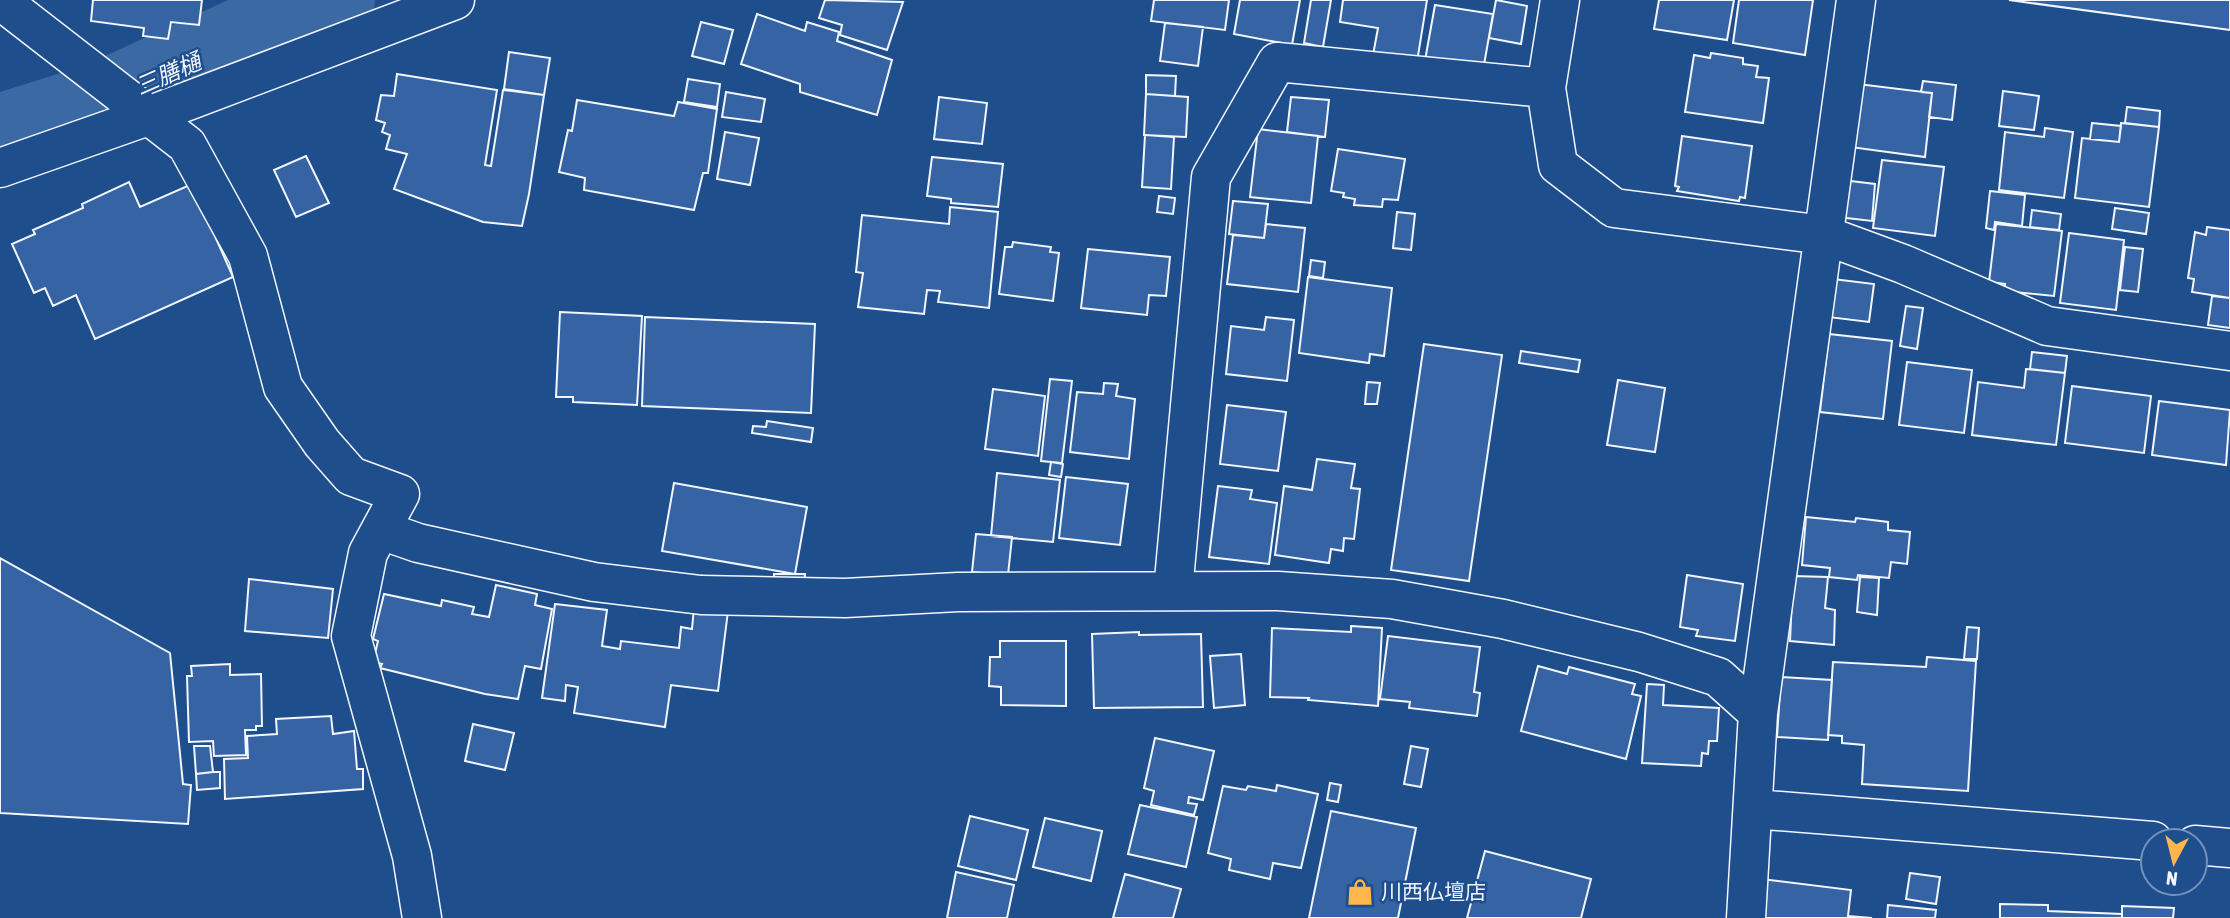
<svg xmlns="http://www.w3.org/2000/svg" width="2230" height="918" font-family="'Asap Condensed','Noto Sans JP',sans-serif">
  <rect width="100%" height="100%" fill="#1f4e8c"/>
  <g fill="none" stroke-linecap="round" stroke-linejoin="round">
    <path stroke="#3b69a3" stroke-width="86" d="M0,137L99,106L332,0"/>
  </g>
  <path fill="#3563a3" stroke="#f2f6ff" stroke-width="2" d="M93,0H202L199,25L171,22L168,39L143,36L144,28L91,21Z
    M825,0L903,2L887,50L840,35L842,25L819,18Z
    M1154,0H1229L1225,30L1151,21Z
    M1240,0H1300L1292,45L1234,34Z
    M1311,0H1331L1323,47L1304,43Z
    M1343,0H1427L1417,62L1373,55L1378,28L1340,22Z
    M1496,0L1527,6L1521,44L1489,38Z
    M1659,0H1734L1727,40L1654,29Z
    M1739,0H1813L1805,55L1733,43Z
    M2009,0H2230V30Z
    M1435,5L1493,14L1482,76L1424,66Z
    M757,14L805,31L807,22L839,32L837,41L892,60L877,115L800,92V84L741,64Z
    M701,22L733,30L724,64L692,56Z
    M1165,23L1203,27L1198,66L1160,61Z
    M509,52L550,58L544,95L504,89Z
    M1711,53L1743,58V64L1758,66L1756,77L1769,78L1763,123L1685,112L1694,55L1710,58Z
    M397,74L497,90L485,165L491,166L503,90L544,95L529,194L522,226L483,222L394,189L407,154L386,149L390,135L382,132L385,123L376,120L381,95L394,96Z
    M1146,75L1176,76L1175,96L1146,94Z
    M688,79L720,84L717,107L684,102Z
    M1923,81L1956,85L1952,120L1929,117L1932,93L1921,92Z
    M1858,84L1932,93L1925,157L1850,147Z
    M2003,91L2039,96L2034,130L1999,126Z
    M726,92L765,99L761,122L722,117Z
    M1146,94L1188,97L1186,137L1144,135Z
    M939,97L987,103L982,144L934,139Z
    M1291,97L1329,100L1325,137L1287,132Z
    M577,100L674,116L678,102L717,109L708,173H703L694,210L584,190L585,178L559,172L568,130L572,131Z
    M2127,107L2160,111L2159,127L2125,123Z
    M2092,123L2121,126L2119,142L2090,139Z
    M2121,123L2159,127L2149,207L2075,198L2082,138L2119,142Z
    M2045,128L2073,132L2064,198L1999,190L2005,132L2044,137Z
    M1258,129L1318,136L1311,203L1250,197Z
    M725,132L759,138L750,185L717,179Z
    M1145,135L1174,137L1171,189L1142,187Z
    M1682,136L1752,146L1745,198L1740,197L1739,201L1677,191L1679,187L1675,186Z
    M1338,149L1405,159L1398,200L1383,199L1382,207L1354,205L1355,199L1343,197L1344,193L1331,191Z
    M306,156L329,203L296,217L274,170Z
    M932,157L1003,164L998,207L951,203V199L927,196Z
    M1882,160L1944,167L1935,236L1873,228Z
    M1842,180L1875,184L1872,221L1838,217Z
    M129,182L140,207L192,184L233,277L95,339L76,295L53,306L45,288L34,293L12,244L35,234L33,230L83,208L82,204Z
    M1990,191L2025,195L2022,226L1995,222L1994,230L1986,228Z
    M1159,196L1175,198L1173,214L1157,212Z
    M1233,201L1268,204L1264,238L1229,234Z
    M950,207L998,212L989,308L938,302L940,291L927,290L924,314L858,307L863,273L856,272L862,215L949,224Z
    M2115,208L2149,213L2146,234L2112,229Z
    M2032,210L2061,214L2059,230L2030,227Z
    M1397,212L1415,214L1411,250L1393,248Z
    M1266,224L1305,228L1298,292L1227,284L1233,235L1264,238Z
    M1996,224L2062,231L2054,296L2005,291V284L1989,282Z
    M2207,227L2230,230V298L2192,292L2194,279L2188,278L2195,232L2206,235Z
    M2069,233L2124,240L2116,310L2060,303Z
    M1013,242L1051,247L1050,252L1059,253L1053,301L999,294L1005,247H1012Z
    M2125,247L2143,249L2138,292L2120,290Z
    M1088,249L1170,257L1166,296L1149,295L1147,315L1081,308Z
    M1311,260L1325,262L1323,278L1309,276Z
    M1308,277L1392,288L1384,356L1370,354L1369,363L1299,353Z
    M1833,279L1874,284L1869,322L1828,317Z
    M2212,296L2230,298V328L2208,325Z
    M1906,306L1923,308L1917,349L1900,346Z
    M560,312L642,316L637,405L573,402V397H556Z
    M645,317L815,324L811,413L642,406Z
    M1266,317L1294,320L1287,381L1226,374L1231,326L1264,330Z
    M1829,334L1892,341L1883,419L1820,412Z
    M1424,344L1502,355L1469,581L1391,570Z
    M1521,351L1580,360L1578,372L1519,363Z
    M2032,352L2067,356L2065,373L2030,369Z
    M1907,362L1972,370L1964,433L1899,425Z
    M2026,369L2065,373L2056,445L1972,435L1978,382L2024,388Z
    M1050,379L1072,381L1062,463L1041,461Z
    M1618,380L1665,388L1655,452L1607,445Z
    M1367,382L1380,383L1377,404H1365Z
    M1104,383L1118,384L1116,396L1135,399L1129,459L1070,452L1077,392L1103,394Z
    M2072,386L2151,396L2144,453L2065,443Z
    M993,389L1045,396L1038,456L985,449Z
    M2159,401L2230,410L2226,465L2152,455Z
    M1227,405L1286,412L1278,471L1220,464Z
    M767,421L813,428L811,442L752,433L753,426L766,427Z
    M1317,459L1355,464L1351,488L1360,489L1354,539L1344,538L1343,551L1331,549L1329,563L1275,555L1284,486L1312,490Z
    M1051,462L1063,464L1061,477L1049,475Z
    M997,473L1060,480L1053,542L991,536Z
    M1066,477L1128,484L1120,545L1059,538Z
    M674,483L807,507L795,574L662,551Z
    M1218,486L1252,490L1250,499L1277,503L1269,564L1209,557Z
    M1806,517L1855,522L1856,518L1888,522V530L1910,532L1907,564L1891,562L1889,578L1858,575L1857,580L1829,577L1830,568L1802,565Z
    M976,534L1012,537L1008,575L972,572Z
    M0,558L170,653L183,784L191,785L188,824L0,813Z
    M774,574H805L804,590L774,591Z
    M1687,575L1743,584L1735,641L1696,636L1698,630L1680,627Z
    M1793,576L1828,577L1825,608L1835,610L1834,645L1790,641Z
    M1860,577L1879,578L1877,615L1857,612Z
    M249,579L333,589L328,638L245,631Z
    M496,585L537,594L535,605L552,609L541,669L525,666L518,699L485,694L380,668L382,664L373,662L378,641L373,639L384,594L441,606L442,600L474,607L472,614L489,617Z
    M555,604L607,610L602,646L620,649L621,641L679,648L681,627L692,629L694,607L728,611L718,691L671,685L665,727L574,713L578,687L566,685L565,701L542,698Z
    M1351,626L1382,628L1378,706L1308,700L1309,698L1270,697L1272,628L1351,632Z
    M1967,627L1979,628L1977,659H1964Z
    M1139,632V635L1201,634L1203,707L1094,708L1092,634Z
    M1388,636L1480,647L1474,692L1480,693L1477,716L1409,708L1410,702L1380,699Z
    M1000,641H1066V706L1001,705V687L989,686L990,657H1000Z
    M1241,654L1245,705L1214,708L1210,656Z
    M1927,657L1976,661L1968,791L1862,784L1864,745L1842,743V736L1828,735L1833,662L1926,667Z
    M230,664V675L261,674L262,726H256V730H245L246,755L214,756L213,741L189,742L187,676H192L191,666Z
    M1538,666L1567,674L1569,667L1635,684L1632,694L1641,696L1626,759L1521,731Z
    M1781,677L1832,680L1828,740L1777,737Z
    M1647,684L1664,685L1663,705L1719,708L1717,741H1709L1708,754L1702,753L1701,766L1642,763Z
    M331,716L333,734L354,731L357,769H363V789L225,799L224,759L248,758L247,736L277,734L276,719Z
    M473,724L514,733L505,770L465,761Z
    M1155,738L1214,751L1203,800L1189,797L1188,803L1197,804L1194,815L1151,805L1154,791L1144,788Z
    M194,746H210L213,772L196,774Z
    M1411,746L1428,749L1421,787L1404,784Z
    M213,772H220V788L197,790L196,774Z
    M1330,783L1341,785L1338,802L1327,800Z
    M1277,785L1318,794L1301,868L1273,863L1270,879L1229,870L1231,859L1208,853L1223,786L1246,790L1248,786L1276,791Z
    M1140,805L1197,817L1186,867L1128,854Z
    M1331,811L1416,828L1398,918H1309Z
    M970,816L1028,830L1016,880L958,866Z
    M1045,818L1102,831L1091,881L1033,867Z
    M1485,851L1591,879L1581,918H1467Z
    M956,872L1014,885L1007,918H947Z
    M1910,873L1940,877L1936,904L1906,899Z
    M1125,874L1181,889L1173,918H1113Z
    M1753,878L1851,890L1848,916L1872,918H1749Z
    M2000,904L2048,905V911L2122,914V918H2000Z
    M1888,905L1936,910L1935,918H1887Z
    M2122,906L2174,908L2173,918H2122Z"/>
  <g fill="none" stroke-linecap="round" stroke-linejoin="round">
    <defs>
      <path id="minor" d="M0,0L187,145L248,256L283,387L322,443L351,476L400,494L368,553L351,636L412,856L422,918
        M1560,0L1546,88L1558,165L1614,208L1824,235L1903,264L2047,326L2230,351
        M0,168L148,116L455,0
        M381,530L418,543L594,582L701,595L845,598L958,592L1278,591L1392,599L1503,619L1639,652L1718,677L1758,713
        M1173,591L1211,177L1277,62L1546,88
        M1754,809L2153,841
        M2195,845L2230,848
        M1746,918L1758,713L1856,0"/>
    </defs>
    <use href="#minor" stroke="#f2f6ff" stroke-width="41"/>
    <use href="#minor" stroke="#1f4e8c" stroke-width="38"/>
  </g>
  <defs>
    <symbol id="shop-bare" viewBox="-9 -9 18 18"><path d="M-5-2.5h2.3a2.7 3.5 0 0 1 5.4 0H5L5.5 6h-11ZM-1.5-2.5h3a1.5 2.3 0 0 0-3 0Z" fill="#ffb74d" stroke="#1f4e8c" stroke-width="2.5" paint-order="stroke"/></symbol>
  </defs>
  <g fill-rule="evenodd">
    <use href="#shop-bare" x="1341" y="873" width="38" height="38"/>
  </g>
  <g text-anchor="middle" stroke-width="5" stroke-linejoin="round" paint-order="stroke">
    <g font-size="21" fill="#f2f6ff" stroke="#1f4e8c" text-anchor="start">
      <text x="1381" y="899">川西仏壇店</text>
    </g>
    <g font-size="23" font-style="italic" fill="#f2f6ff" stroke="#1f4e8c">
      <text transform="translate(168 74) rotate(-24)" y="8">三膳樋</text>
    </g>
  </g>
  <g transform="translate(2174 862) rotate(187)"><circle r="33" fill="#1f4e8c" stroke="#7391ba" stroke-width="2"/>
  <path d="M0-5L12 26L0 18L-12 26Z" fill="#ffb74d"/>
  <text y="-10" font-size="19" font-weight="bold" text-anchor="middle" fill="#f2f6ff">N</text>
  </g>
</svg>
